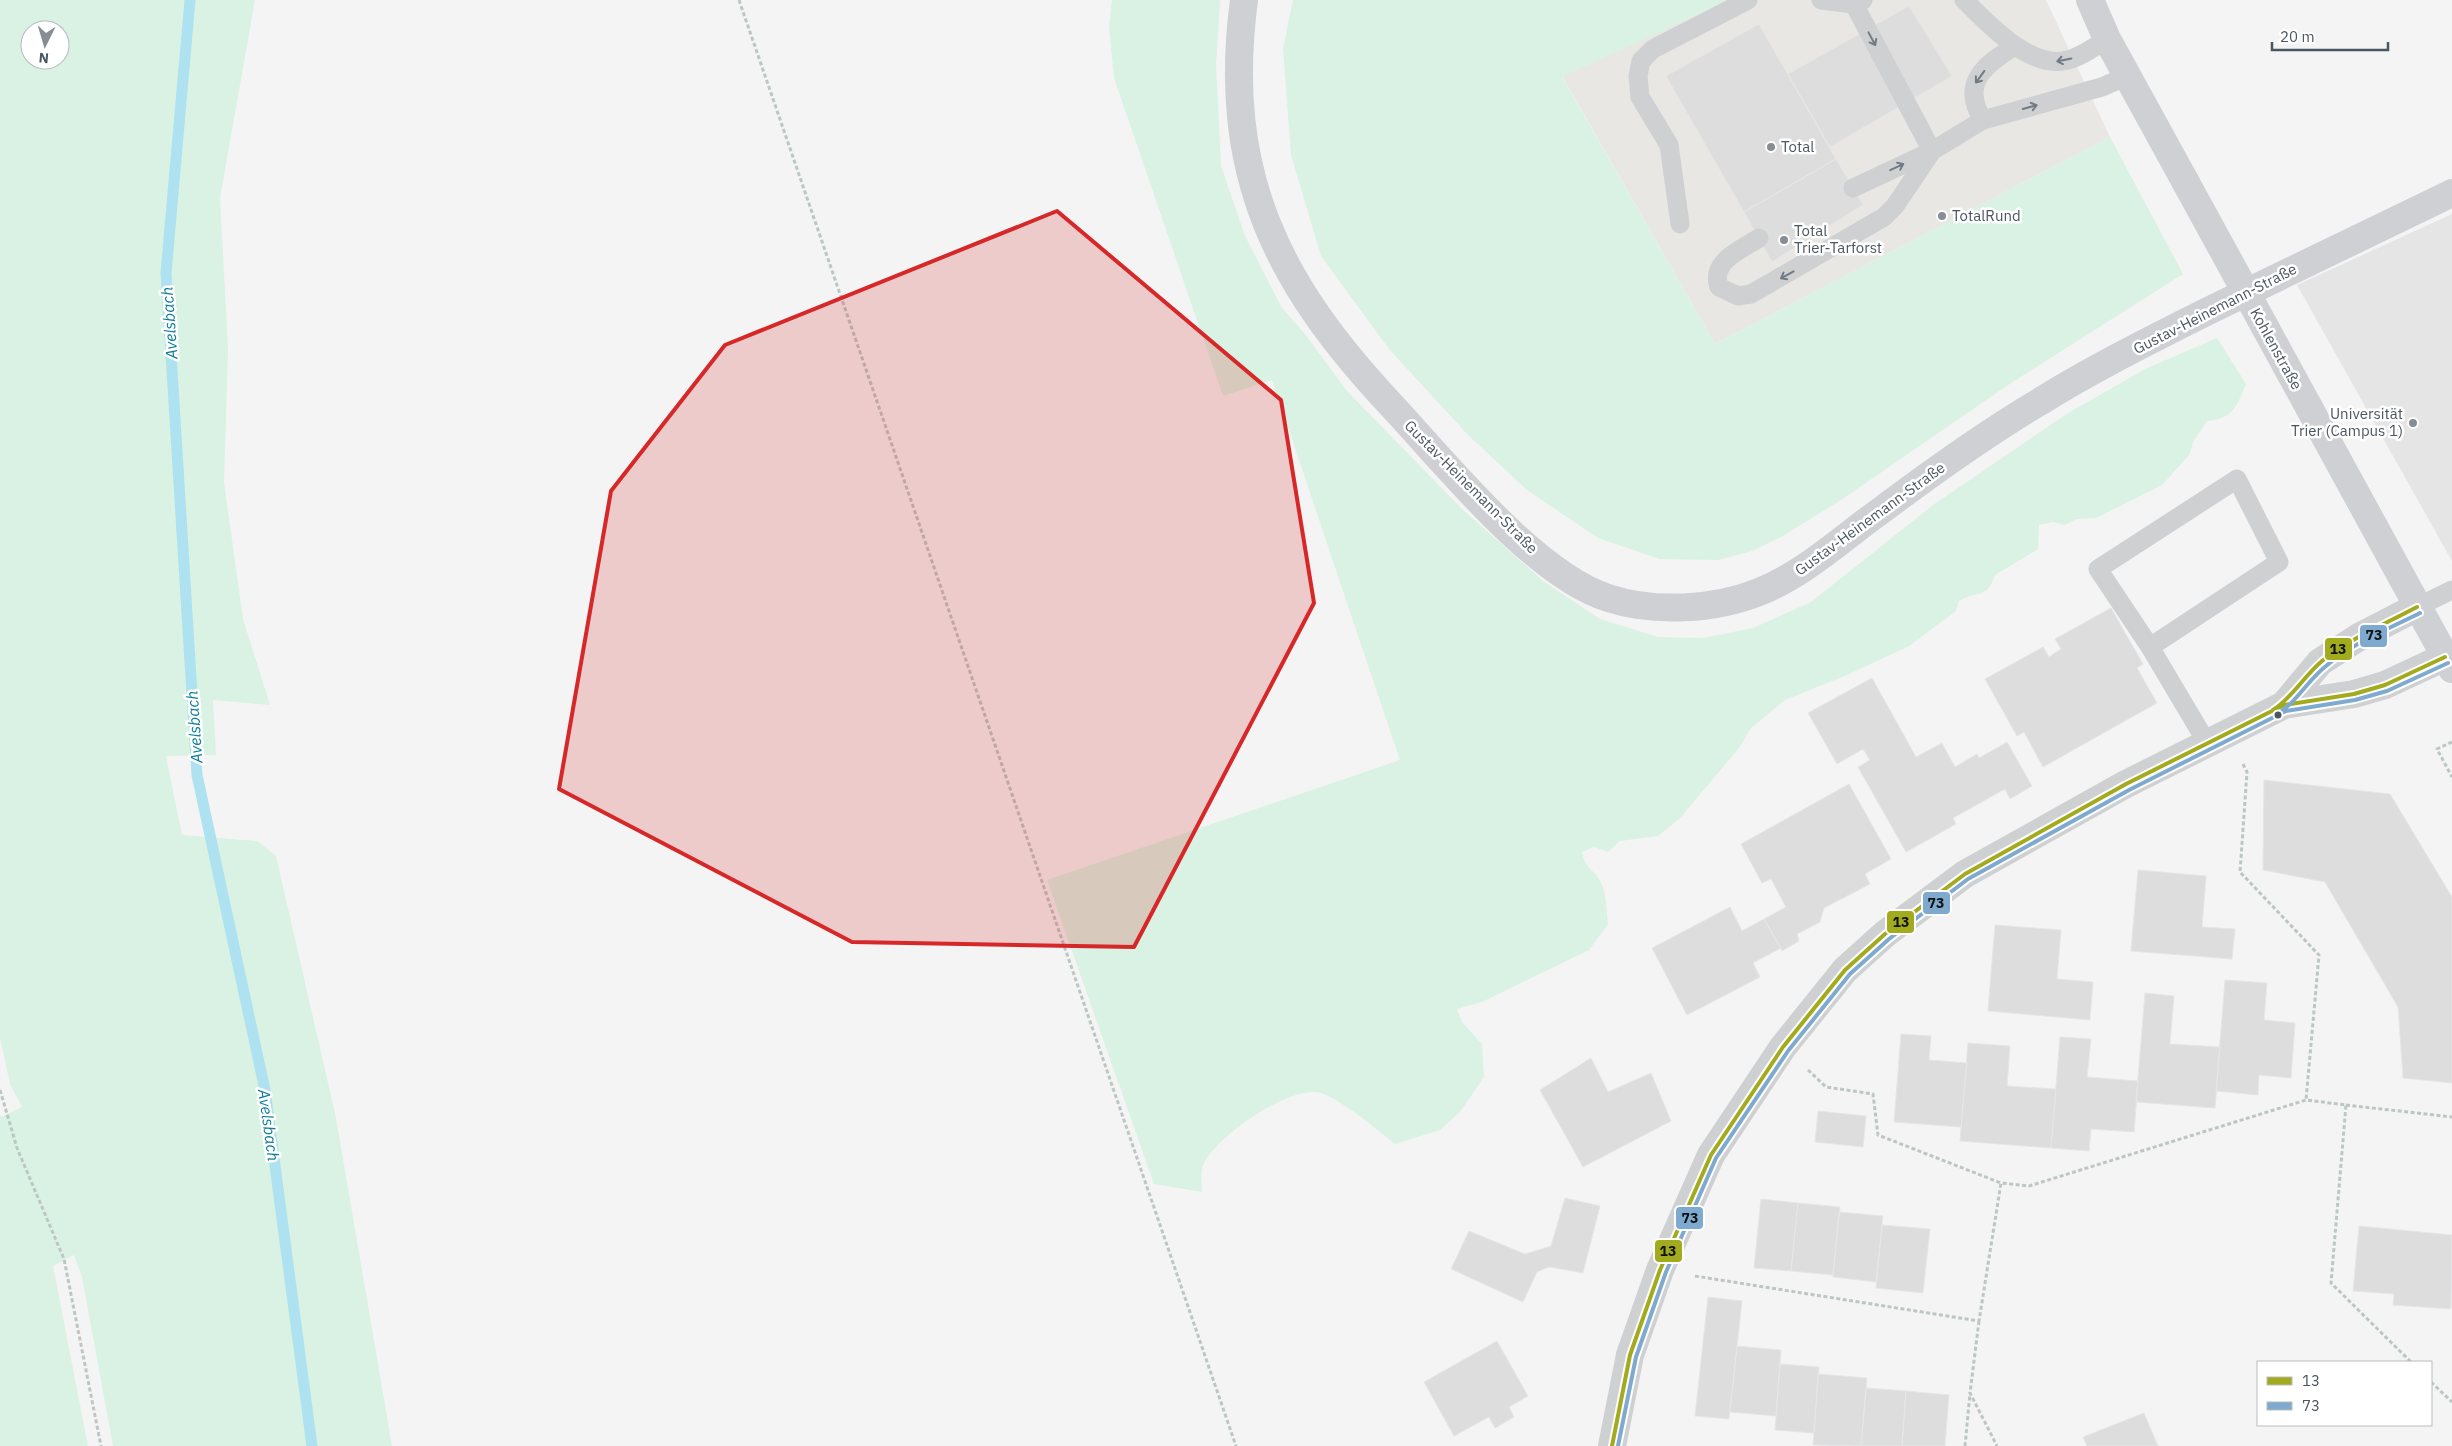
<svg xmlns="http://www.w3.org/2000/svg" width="2452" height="1446" font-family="'IBM Plex Sans',sans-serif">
  <rect width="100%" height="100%" fill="#f4f4f4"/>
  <path fill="#e8e7e3" d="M1729,0H2046L2110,137L1715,344L1562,76Z"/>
  <path fill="#e6e5e6" d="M2452,214V561L2297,285Z"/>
  <path fill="#d9f2e3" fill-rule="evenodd" d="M0,0H255L220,198L228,349L224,482L243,619L270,705L213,700L216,755L166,756L182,835L257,841L276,856L336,1118L392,1446H113L82,1277L74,1255L53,1266L88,1446H0V1115L1,1117L22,1107L10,1084L0,1038ZM30,30H60V60H30Z
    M1112,0H1220L1216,64L1221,166L1245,236L1282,308L1305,334L1347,391L1462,509L1543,581L1600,619L1658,637L1703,638L1753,628L1811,602L1933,505L2065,415L2145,369L2217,338L2246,384C2237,406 2233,419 2207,421L2193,442L2190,454L2162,485L2096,518L2076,519L2065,525L2053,522L2039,525L2038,549L1995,575C1987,600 1977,590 1959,601L1956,611L1909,646L1847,675L1785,700L1750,729L1740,747L1680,818L1658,836L1620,841L1608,852L1594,847L1582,852C1586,871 1593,868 1600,881C1607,893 1606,910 1608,924L1589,950L1482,1002L1457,1009L1462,1022L1482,1044L1484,1077L1460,1112L1440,1130L1395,1144C1378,1131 1335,1093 1315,1092C1282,1091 1217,1136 1203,1165C1200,1172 1202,1184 1202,1192L1154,1184L1047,880L1400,760L1272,380L1223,396L1114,78L1109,26Z
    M1293,0H1729L1562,77L1715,344L2110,137L2183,274L2008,385L1841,500L1781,537L1752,551L1718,560L1660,559L1598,538L1527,490L1468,435L1389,349L1321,256L1291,155L1283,49Z"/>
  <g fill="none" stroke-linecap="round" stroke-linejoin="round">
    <path stroke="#aee2f0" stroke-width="11" d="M190,0L166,273L197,775L265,1090L312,1446"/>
  </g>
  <path fill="#ddddde" stroke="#e5e6e7" d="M1909,6L1952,76L1830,147L1788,74Z
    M1759,24L1836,159L1744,212L1666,76Z
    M1836,159L1863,205L1772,262L1744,212Z
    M2111,608L2143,664L2137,668L2157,703L2043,767L2024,732L2017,736L1985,679L2043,647L2049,657L2061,649L2055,639Z
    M1872,678L1916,757L1942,743L1955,767L1977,754L1979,758L2007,742L2032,786L2010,799L2005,789L1953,818L1956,824L1906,852L1858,767L1870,760L1863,749L1837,764L1808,713Z
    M2264,780L2390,794L2452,897V1083L2403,1078L2398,1007L2325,882L2263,870Z
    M1849,784L1891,859L1865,874L1870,884L1824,908L1820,922L1797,934L1799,941L1782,951L1764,919L1786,907L1771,879L1762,883L1741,844Z
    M2138,870L2206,876L2202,927L2235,929L2232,959L2131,951Z
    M1730,907L1742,931L1764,919L1781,948L1753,963L1760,977L1687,1015L1652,948Z
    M1995,925L2061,930L2057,979L2093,982L2090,1020L1988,1011Z
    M2225,980L2267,983L2264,1020L2295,1023L2291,1078L2259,1075L2258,1095L2216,1091Z
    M2145,993L2174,996L2170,1044L2220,1047L2215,1108L2136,1102Z
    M1901,1034L1931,1036L1929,1060L1967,1063L1961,1127L1894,1122Z
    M2060,1037L2091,1039L2087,1077L2138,1081L2134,1132L2091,1129L2089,1151L2051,1148Z
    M1968,1043L2010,1046L2007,1086L2056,1089L2051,1148L1960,1141Z
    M1591,1058L1608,1092L1651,1073L1671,1121L1583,1167L1540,1090Z
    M1818,1111L1866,1116L1863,1147L1815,1142Z
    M1565,1198L1600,1206L1583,1273L1549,1267L1537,1272L1523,1302L1451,1269L1469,1231L1525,1254L1551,1246Z
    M1761,1199L1798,1203L1791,1271L1754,1268Z
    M1798,1203L1840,1207L1833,1275L1791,1271Z
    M1839,1212L1883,1216L1876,1282L1833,1277Z
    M1882,1225L1930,1229L1923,1293L1876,1288Z
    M2359,1226L2452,1235L2451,1309L2393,1305L2394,1294L2353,1291Z
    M1708,1297L1742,1301L1729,1419L1695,1416Z
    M1497,1341L1528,1396L1509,1407L1514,1417L1495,1428L1489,1417L1454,1436L1424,1382Z
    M1737,1346L1781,1350L1776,1416L1730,1412Z
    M1780,1364L1819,1367L1814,1433L1775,1430Z
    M1818,1374L1867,1378L1861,1446L1813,1445Z
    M1866,1388L1906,1391L1902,1446H1861Z
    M1906,1391L1949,1395L1945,1446H1902Z
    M2144,1413L2158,1446H2087L2083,1437Z"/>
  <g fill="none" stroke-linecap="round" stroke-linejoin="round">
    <path stroke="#bcc7c4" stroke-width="3" stroke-dasharray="4 2.5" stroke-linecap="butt" d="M739,0L1236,1446
      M2452,742L2437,749L2452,777
      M2243,764L2247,772L2240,872L2319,955L2306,1100
      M1808,1070L1826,1087L1873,1094L1878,1135L2001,1183
      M0,1090L17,1148L64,1259L101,1446
      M2346,1105L2452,1117
      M1695,1276L1979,1321L2001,1183L2029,1186L2306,1100L2346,1105L2331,1283L2411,1362
      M1979,1321L1970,1393L1997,1446
      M2431,1382L2452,1402
      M1965,1446L1970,1393"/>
    <path stroke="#ced0d2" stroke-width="19" d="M1821,0L1854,4
      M1863,0L1854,4L1932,151L1983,120L2102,87L2127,76
      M1964,0C1988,23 2026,66 2063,61C2078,59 2094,47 2107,39
      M1983,120C1960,84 1984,65 2015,46
      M1680,224L1669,145L1640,97L1638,76L1641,61L1653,49L1748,0
      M1759,238C1741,250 1710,261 1719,287L1738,296L1751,294L1884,217L1895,206L1932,151L1853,188
      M2417,607L2452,590
      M2150,647L2279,562L2237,479L2098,569L2150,647L2207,743"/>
    <path stroke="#ced0d2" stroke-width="28" d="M2284,705L2320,662L2359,637L2417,607
      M1612,1446L1630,1355L1660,1270L1711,1155L1783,1047L1845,970L1885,934L1965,874L2126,784L2284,705L2354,694L2385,685L2445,657"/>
    <path stroke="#ced0d4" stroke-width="28" d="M1244,0C1221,173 1277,284 1393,407C1446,464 1535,575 1608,598C1654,613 1714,610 1759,592C1804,574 1840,540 1879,512C1931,473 1985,434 2041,401C2094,368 2151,340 2206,312C2288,272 2370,232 2452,193
      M2090,0L2107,39L2185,181
      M2265,327L2452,669"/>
    <path stroke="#ced0d4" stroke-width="28" d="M2185,181L2265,327"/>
    <defs>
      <path id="bus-1" d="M2273,710C2293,697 2304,676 2322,661C2351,638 2385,624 2417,607
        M1612,1446L1630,1355L1660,1270L1711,1155L1783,1047L1845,970L1885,934L1965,874L2126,784L2284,705L2354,694L2385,685L2445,657"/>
      <path id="bus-2" d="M2276,715C2297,702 2307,681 2326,666C2353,643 2388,629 2420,613
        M1618,1446L1636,1357L1666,1272L1716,1158L1788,1051L1850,974L1889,939L1968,879L2129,790L2286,711L2355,700L2387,691L2448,663"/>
    </defs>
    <use href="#bus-1" stroke="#fff" stroke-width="8"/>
    <use href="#bus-2" stroke="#fff" stroke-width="8"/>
    <use href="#bus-1" stroke="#a2ab1d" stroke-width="4"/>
    <use href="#bus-2" stroke="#7faad0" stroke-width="4"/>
  </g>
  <defs><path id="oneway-shaft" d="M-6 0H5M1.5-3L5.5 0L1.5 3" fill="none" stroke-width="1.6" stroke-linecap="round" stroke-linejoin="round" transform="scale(1.25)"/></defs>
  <g stroke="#727b83">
    <use href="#oneway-shaft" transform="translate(1872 39) rotate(62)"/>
    <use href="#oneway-shaft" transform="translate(2064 60) rotate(168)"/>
    <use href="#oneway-shaft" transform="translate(1980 77) rotate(126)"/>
    <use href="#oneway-shaft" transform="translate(2030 107) rotate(-16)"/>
    <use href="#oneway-shaft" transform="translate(1897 167) rotate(-25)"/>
    <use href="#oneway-shaft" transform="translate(1787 275) rotate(151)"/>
  </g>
  <path fill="#d62828" fill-opacity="0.2" stroke="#d62828" stroke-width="4" stroke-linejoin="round" d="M1057,211L1281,400L1314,603L1134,947L852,942L559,789L611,491L725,345Z"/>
  <g fill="#868d94" stroke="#fff" stroke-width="2">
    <circle cx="1771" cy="147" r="5"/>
    <circle cx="1942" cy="216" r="5"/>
    <circle cx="1784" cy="240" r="5"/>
    <circle cx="2413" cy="423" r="5"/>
  </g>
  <circle fill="#4a5661" stroke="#fff" stroke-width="2" cx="2278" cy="715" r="4.5"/>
  <g text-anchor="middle" stroke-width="5" stroke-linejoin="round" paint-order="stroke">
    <g font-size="15" fill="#4a5661" stroke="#fff" text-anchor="start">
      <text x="1781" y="152">Total</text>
      <text x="1952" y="221">TotalRund</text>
      <text x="1794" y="236">Total<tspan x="1794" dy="17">Trier-Tarforst</tspan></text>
      <text x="2403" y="419" text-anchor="end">Universität<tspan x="2403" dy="17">Trier (Campus 1)</tspan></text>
    </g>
    <g font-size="15" fill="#4a5661" stroke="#fff">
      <text transform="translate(2215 309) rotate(-27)" y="5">Gustav-Heinemann-Straße</text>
      <text transform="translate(2276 349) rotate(61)" y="5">Kohlenstraße</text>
      <text transform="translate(1471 487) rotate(45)" y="5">Gustav-Heinemann-Straße</text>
      <text transform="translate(1870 519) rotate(-36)" y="5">Gustav-Heinemann-Straße</text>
    </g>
    <g font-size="16" font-style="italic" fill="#0c7c9b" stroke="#fff">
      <text transform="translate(169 323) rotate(-94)" y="6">Avelsbach</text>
      <text transform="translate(194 727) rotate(-94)" y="6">Avelsbach</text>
      <text transform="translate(269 1125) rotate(82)" y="6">Avelsbach</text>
    </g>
  </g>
  <g stroke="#fff" stroke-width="2">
    <rect x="2359" y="624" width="29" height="24" rx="5" fill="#7faad0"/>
    <rect x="2324" y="637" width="29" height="24" rx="5" fill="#a2ab1d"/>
    <rect x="1922" y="891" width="29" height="24" rx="5" fill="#7faad0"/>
    <rect x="1886" y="910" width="29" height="24" rx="5" fill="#a2ab1d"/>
    <rect x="1675" y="1206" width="29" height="24" rx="5" fill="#7faad0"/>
    <rect x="1654" y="1239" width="29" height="24" rx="5" fill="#a2ab1d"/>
  </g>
  <g font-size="14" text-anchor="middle" font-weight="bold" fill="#111">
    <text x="2374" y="640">73</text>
    <text x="2338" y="654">13</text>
    <text x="1936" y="908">73</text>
    <text x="1901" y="927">13</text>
    <text x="1690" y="1223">73</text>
    <text x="1668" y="1256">13</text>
  </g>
  <rect x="2257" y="1361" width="175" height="65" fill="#ffffff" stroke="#b7bbc0"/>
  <rect x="2267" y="1377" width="25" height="8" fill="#a2ab1d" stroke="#b7bbc0"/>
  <text x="2302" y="1386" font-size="15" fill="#4a5661">13</text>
  <rect x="2267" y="1402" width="25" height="8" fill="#7faad0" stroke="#b7bbc0"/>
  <text x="2302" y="1411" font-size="15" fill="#4a5661">73</text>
  <g transform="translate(45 45) rotate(185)"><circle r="24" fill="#ffffff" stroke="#b7bbc0"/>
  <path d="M0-4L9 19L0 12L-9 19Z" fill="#868d94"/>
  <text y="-8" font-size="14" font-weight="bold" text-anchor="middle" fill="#4a5661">N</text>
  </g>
  <path d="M2272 42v8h116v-8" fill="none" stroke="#4a5661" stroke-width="2.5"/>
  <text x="2280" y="42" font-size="15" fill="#4a5661" stroke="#ffffff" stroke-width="4" paint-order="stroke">20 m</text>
</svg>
